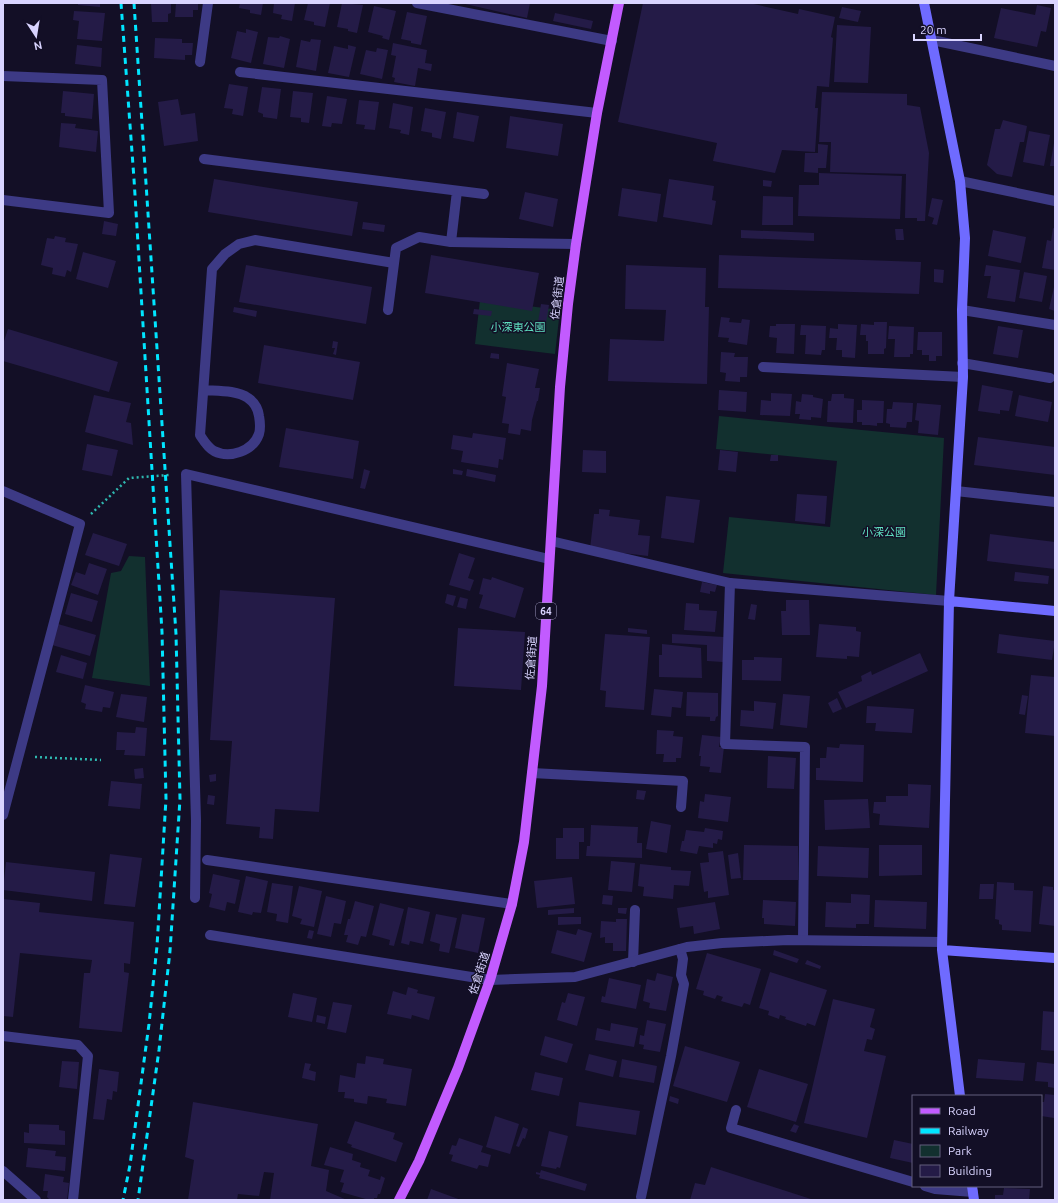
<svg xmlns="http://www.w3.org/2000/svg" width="1058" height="1203" font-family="Ubuntu,'Noto Sans JP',sans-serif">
  <rect width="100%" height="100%" fill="#130f26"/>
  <path fill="#12302f" d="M480,300L560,310L555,354L475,344Z
    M719,416L944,438L936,595L723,573L729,517L830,527L837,461L716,449Z
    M129,556L145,557L150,686L92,678L111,573L121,571Z"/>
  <path fill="#241b47" d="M78,3H100V7L78,5Z
    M151,3H171V13L168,14V22H152Z
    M176,3H198V10H193V17H175Z
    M240,3H263L261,15L250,13V10L239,8Z
    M274,3H295L292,21L281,19L282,15L273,13Z
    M308,3H330L325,27L314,25V22L304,20Z
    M342,3L363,5L357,33L348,31V29L337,27Z
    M461,3H530L527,18Z
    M643,3H749L798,14L799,9L835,17L831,37L833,38L829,87L817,86L815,108H818L815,152L782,150L775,173L713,161L717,143L618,122Z
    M1037,5L1051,8L1046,32L1041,31L1037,47L994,38L1001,8L1035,15Z
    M374,6L396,11L389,40L382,38L383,36L368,32Z
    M842,7L861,11L858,22L839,18Z
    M74,11L105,13L102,41L77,39L79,21L73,20Z
    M407,12L427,16L421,45L411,43V41L401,39Z
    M555,13L593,21L591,29L553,21Z
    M837,25L871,27L868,83L834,82Z
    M246,29L258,32L251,63L231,58L237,31L246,33Z
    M280,36L290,39L284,68L263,64L268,37L279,38Z
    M155,38L182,39V43H193L192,55H185V60L154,58Z
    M311,39L321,40L316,71L296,67L301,40L310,42Z
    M393,43L427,50L425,63L432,64L431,71L418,68L415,86L394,82L395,78L392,77L396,56L391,55Z
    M77,45L102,48L101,67L75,64Z
    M348,45L356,47L349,77L328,73L334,46L348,49Z
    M377,48L388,50L382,79L360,74L366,50L376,52Z
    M229,84L248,87L243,116L232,114L233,109L224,108Z
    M262,87L281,89L277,119L263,117V114L258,112Z
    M63,91L94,94L92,119L65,116V113H61Z
    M293,91L313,93L309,123L301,122V118L290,117Z
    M822,92L907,94V105L920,107L929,153L925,221H917V218H905L906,174L830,172L831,142H819Z
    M327,96L347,99L342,124L332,123L331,127L322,126Z
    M178,99L181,115L195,113L198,141L164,146L158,102Z
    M359,100L379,102L375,130L364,129L365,125L356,124Z
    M393,103L413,107L409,135L400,133L401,130L389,128Z
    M425,108L446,112L441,139L432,137V133L421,131Z
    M457,112L479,116L474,142L453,138Z
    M510,116L563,124L558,156L506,148Z
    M1003,120L1027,126L1024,142H1020L1012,177L997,174L987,165L995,129H1000Z
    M61,123L76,124L75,128L98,131L96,152L59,147Z
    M1029,131L1050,135L1044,166L1023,162Z
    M1054,143H1055V166H1050Z
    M818,144L828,145L826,168H818V173L804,172L805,153H818Z
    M819,173L902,176L900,219L798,216L799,185H819Z
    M214,179L358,202L352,236L208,212Z
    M669,179L714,186L712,200L716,201L712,225L663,217Z
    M763,180L772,181L771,187L763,186Z
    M622,188L661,194L657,222L618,216Z
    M525,192L558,199L553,227L519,219Z
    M763,196L793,197V225H762Z
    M932,198L943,200L937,225L932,224L934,218L928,216Z
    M104,221L118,224L116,236L102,234Z
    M363,222L385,225L384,232L362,229Z
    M1053,228L1055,229V270L1042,268L1047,240L1051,241Z
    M895,229H903L904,240H896Z
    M741,230L814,233V241L741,238Z
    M993,230L1026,237L1021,263L988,256Z
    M55,236L66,238L65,242L78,244L71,272L67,270L65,277L52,274L53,268L41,265L47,238L54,239Z
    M83,252L116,261L108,288L76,279Z
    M431,255L539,273L532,311L425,293Z
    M719,255L921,262L919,294L718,288Z
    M246,265L372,287L366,324L239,302Z
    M626,265L706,268L705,307H709L707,384L608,381L610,339L664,341L666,310L625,309Z
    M986,265L1020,270L1015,302L987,298L991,276H984Z
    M934,269L944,270L943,283L934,282Z
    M1024,272L1047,276L1042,302L1019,298Z
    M1054,287H1055V311L1049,309Z
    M541,304L549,305L546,323L538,322Z
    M234,307L257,311L256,317L233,312Z
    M474,309L492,311L491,316L473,314Z
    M721,317L730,318L729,322L741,323L742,319L750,320L747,345L728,342L729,338L718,337Z
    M874,322H887L886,348L884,349V354H868V341H866V335H860L861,324L874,325Z
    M776,324H795L794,354L776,353L777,338L769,337L770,326H776Z
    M838,324L857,325L855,358L842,357V350H836L837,338H829L830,328L838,329Z
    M801,325L826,326L825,350H822L821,355L805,354L806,335H800Z
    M889,326L914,327L913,354H910V357H894L895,339H888Z
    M998,326L1023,330L1018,358L993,354Z
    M8,329L118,362L109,392L3,361V344Z
    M918,332H942V356H936V361H929V355H922V350H917Z
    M333,341L338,342L336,355L333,354L335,348H332Z
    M264,345L360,362L353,400L258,383Z
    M721,352L735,353L734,357H748L747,377H740V382L725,381L726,373L720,372Z
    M491,353L499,354V359L490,358Z
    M507,363L539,369L535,388H540L538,401H537L532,420L531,431L521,429L520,435L508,433L509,424L502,423L506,397L502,396Z
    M982,385L1013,391L1009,411L1000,410V414L978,411Z
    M719,390L747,392L746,412L718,410Z
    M771,393L792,394L790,416L760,415L761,400L771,401Z
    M802,394L813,395V397L823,399L821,418L811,417V420L799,419L800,414H795L796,401L801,402Z
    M832,394H844V398L854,399L853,423L827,422L828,401H831Z
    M94,395L131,403L126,422L131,423L133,445L85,432Z
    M1019,395L1052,402L1048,422L1015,416Z
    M862,400L884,401L883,423H877V426L869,425H862V422H857V410H862Z
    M893,402L913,403L912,422H907L906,428L890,427V424L886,423L887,409H892Z
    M917,403L941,405L938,435L918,433L919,421L915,420Z
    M286,428L359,441L353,479L279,467Z
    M473,433L506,438L503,460L499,459L498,468L461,462L463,451L451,449L453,435L472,438Z
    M978,437L1055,447V475L974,465Z
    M87,444L118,450L112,476L82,470Z
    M583,450L606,451V473L582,472Z
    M720,450L738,452L736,472L718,470Z
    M771,455H778V461H770Z
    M364,469L370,471L365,489L360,488Z
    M453,469L463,471L462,475L453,474Z
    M467,469L496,475L495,482L466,476Z
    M797,494L827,496L825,524L795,521Z
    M666,496L700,500L694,543L661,538Z
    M599,509L610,510L609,516L640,520L638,535L650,536L648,556L590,549L594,514H599Z
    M93,533L127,544L119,566L85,555Z
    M990,534L1055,542V569L987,561Z
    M459,553L475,558L468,578L474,580L470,591L449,585Z
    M89,563L107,569L98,595L71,585L76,572L85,575Z
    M1015,572L1049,576L1048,584L1014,581Z
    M492,577L524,588L515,618L479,608L483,595L479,594L483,578L491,580Z
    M702,582L717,585L715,592L710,591V594L700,592Z
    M220,590L335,598L319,812L275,809L273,839L259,838L260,827L226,824L232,741L210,740Z
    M71,593L98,601L92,622L65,614Z
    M447,594L456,596L453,606L445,603Z
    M460,597L468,599L466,609L457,607Z
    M786,600H809L810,635H782L781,611H786Z
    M686,603L699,604V610L717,611L715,632L684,630Z
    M751,604L757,605L755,620L748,619Z
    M58,624L96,635L90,656L52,645Z
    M819,624L856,627V631L861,632L859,657L847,656V659L816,657Z
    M458,628L525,632L521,690L454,686Z
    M628,628L647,630V634L628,632Z
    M605,634L650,637L644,710L605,707L606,691L600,690Z
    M672,634L724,637L723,662L707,661V645L672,643Z
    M999,634L1055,641L1052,660L997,653Z
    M662,644L701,648L702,678L659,677V655H662Z
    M920,653L928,671L846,708L838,692L862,681L861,676L871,671L872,675Z
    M61,655L87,663L83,679L56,672Z
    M754,657L782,658L781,681L742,680V660H754Z
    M1031,675L1055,677V736L1025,733Z
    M85,685L114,692L110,708L103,707L102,712L85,709L86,704L81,702Z
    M654,689L683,692L681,708L672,707L671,717L651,715Z
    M687,692L718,693V716L716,717L715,721H710V717L686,716Z
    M121,694L147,697L144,722L116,717Z
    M783,694L810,696L807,728L780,725Z
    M1022,695L1028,696L1025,715L1019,714Z
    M837,698L842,709L833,713L828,703Z
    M754,701L776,703L773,729L740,726L741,710L754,711Z
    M867,706L914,709L912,733L875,731L876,723H866Z
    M136,727L147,728L145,756L124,755L125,750H116L117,732L135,733Z
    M657,730L674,731L673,736L683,737L681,758H676V762H663L664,754H656Z
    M702,735L721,737L719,747H724L721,773L709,772L710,767L700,766L701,756H699Z
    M840,744L864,745L863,782L816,780V768H820V758H826L827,747L839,748Z
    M768,756L796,758L794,789L767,788Z
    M143,768L144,778L135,779L134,769Z
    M216,774V781L210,782L209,775Z
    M111,781L142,784L140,809L108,806Z
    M908,784L931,785L929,828L879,825L880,814L873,813L874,802H886V796H908Z
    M637,790L646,791L644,800L636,799Z
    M705,794L731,797L728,822L698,818L700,801L704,802Z
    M208,795L215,796L214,805L207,804Z
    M868,799L870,828L825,830L824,800Z
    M651,821L671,825L667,853L646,849Z
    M591,825L638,827L637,843H642V858L586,856L587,846H590Z
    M563,828H584V842H579V859H556V838H563Z
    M705,828L723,831L722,840L718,839L717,844L713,843V848L699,846L697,854L680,851L682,841H684L686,830L704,832Z
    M744,845L798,846V880H743Z
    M879,845H922V875L879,876Z
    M818,846L869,848L868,878L817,876Z
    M723,851L729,895L708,898V891L704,892L700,863L709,862L708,853Z
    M738,853L741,878L731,879L728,855Z
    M110,854L142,858L135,907L104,904Z
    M611,861L635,863L632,892L608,890Z
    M6,862L95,872L92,901L3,890Z
    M640,864L671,867V870L691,871L689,886L674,885L673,899L643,896L644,887L638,886Z
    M213,874L240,880L235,904L227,902L225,911L209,907L212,894L209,893Z
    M246,876L268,881L261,913L253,912L252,915L238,912Z
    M572,877L575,904L537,908L534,881Z
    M997,882L1014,883V890L1033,891L1031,932L1002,930V925L999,924V920L995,919Z
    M272,883L293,886L288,923L276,921L277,914L267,912Z
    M980,884H994L993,899H979Z
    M299,886L322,891L314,927L300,924L302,919L292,916Z
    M1043,886L1053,887V890H1055V926L1039,924Z
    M851,894L870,895L869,924H856V928L825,927L826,902L851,903Z
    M603,895L613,896L612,905L602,904Z
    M326,896L346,901L341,924L334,923L331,937L317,934Z
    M3,899L40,903L39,912L134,922L130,964L124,963V972L129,973L122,1032L79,1028L84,973H90L92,960L20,953L13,1017L3,1016Z
    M763,900L796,902L795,926L764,924V918H762Z
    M875,900L927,902L926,929L874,927Z
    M355,901L374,906L366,937L361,936L358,945L346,942L348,935H344L348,919H350Z
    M715,902L720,929L694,934L693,926L680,928L677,908Z
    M380,903L404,909L394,946L389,945L390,940L372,935Z
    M408,907L430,912L423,944L410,941L409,945L401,943Z
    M574,908V913L548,915V910Z
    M618,908H627L626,914L618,913Z
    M436,914L457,918L449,953L439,951L440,944L430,941Z
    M462,914L485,918L478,953L455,948Z
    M558,917H581V924L558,925Z
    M616,919H627L626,951H613V943H605V937L600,938L601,921L616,922Z
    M578,929L592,933L584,962L551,953L557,930L576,935Z
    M309,930L314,931L312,939L307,938Z
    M774,950L799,959L797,963L773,955Z
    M707,953L761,969L750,1005L744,1003L742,1007L721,1001L723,997L717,995L715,999L703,995L704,991L696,989Z
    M807,960L821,966L820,969L805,964Z
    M770,972L827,990L815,1026L807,1023L806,1026L785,1019L786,1017L780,1015L779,1019L768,1015L769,1011L759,1008Z
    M657,973L673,977L666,1011L649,1008L650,1003L643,1001L647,979L655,981Z
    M609,978L641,985L636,1009L601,1002L602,996L605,997Z
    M408,987L418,990L417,993L435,997L429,1020L412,1015L411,1019L387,1014L393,991L406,995Z
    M293,993L317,998L312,1022L288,1017Z
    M568,993L585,997L577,1026L557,1020L562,1002L565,1003Z
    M833,999L875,1009L870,1027L875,1029L872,1040L867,1039L864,1051L886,1056L867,1138L804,1123Z
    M333,1002L352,1005L346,1033L327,1029Z
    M1043,1011L1055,1012V1051L1041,1050Z
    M317,1015L326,1017L325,1024L316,1022Z
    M647,1020L666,1024L660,1052L643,1049L644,1045L639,1044L640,1035L644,1036Z
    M611,1023L638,1028L634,1047L595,1040L597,1028L610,1031Z
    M545,1036L573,1044L567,1063L540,1055Z
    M685,1046L740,1062L727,1102L673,1086Z
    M589,1054L617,1061L613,1077L585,1070Z
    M366,1056L384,1059L383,1064L412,1069L406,1106L386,1103L387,1099L368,1096L367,1104L354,1102V1099L344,1098L345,1092H338L340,1075L355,1078L357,1063L365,1064Z
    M622,1059L657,1066L654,1083L619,1077Z
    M978,1059L1025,1063L1023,1081L976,1078Z
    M62,1061L79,1062L77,1089L59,1087Z
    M1037,1062L1055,1064V1088L1048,1087V1082L1035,1081Z
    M305,1063L311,1064L309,1070L316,1072L315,1081L302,1078Z
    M99,1069L119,1072L117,1092L113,1091L112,1100L107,1099L104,1120L93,1119Z
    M759,1069L808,1084L796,1122L747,1107Z
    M535,1072L563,1078L559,1096L531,1090Z
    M1045,1094L1055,1095L1054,1118L1041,1116V1102H1044Z
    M670,1096L679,1099L678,1104L669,1101Z
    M193,1102L318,1124L311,1166L329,1170L326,1191L347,1200H270L274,1173L264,1172L259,1196L238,1194L237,1200H188L194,1160L185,1157Z
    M579,1102L640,1111L636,1135L576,1126Z
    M495,1116L519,1124L510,1154L486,1147Z
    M355,1121L395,1133L393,1139L403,1143L396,1162L351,1147L352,1145L347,1143Z
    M29,1124L59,1125V1130L65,1131V1145L24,1143V1132L29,1133Z
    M794,1124L799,1126L796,1133L790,1131Z
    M523,1127L528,1129L525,1139L523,1138L519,1147L516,1146Z
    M549,1131L568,1136L560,1168L557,1167L556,1169L541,1166Z
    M459,1138L483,1146L481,1152L491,1155L488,1167L479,1165L477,1169L451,1161L453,1155L449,1154L452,1145L456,1146Z
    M894,1140L913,1144V1163L890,1158Z
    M330,1147L353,1154L352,1160L361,1163L360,1167L370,1170L368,1176L380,1180L381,1176L385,1178L380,1194H378L377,1198H374V1200H369L341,1192L344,1183L340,1182L344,1170L324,1165Z
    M28,1148L56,1151L55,1156L66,1157L65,1171L26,1167Z
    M711,1167L814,1200H690L695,1183L705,1185Z
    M541,1170L587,1184L585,1191L539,1178L540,1175L536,1174V1172L540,1173Z
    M45,1174L64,1177L63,1182L69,1183L67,1200H50L47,1197L48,1191H43Z
    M1004,1188L1030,1189L1029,1200H995V1195H1003Z
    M431,1189L461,1200H427Z"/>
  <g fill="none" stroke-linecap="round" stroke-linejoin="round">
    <path stroke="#2fb8b0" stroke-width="2.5" stroke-dasharray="2 3" stroke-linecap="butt" d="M91,514L129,478L169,475
      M35,757L101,760"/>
    <path stroke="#3d3a85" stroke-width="10" d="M417,3L612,41
      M200,62L208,3
      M240,72L597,113
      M3,76L102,80L109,213L3,200
      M204,159L484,194
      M451,242L457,191
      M962,363L1050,378
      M956,491L1055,502
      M730,583L725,744L805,747L803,940
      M532,773L683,781L681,807
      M207,860L512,904
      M195,898L196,821L186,474L549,559
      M633,962L635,910
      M736,1110L731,1128L913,1182
      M3,1171L36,1200
      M925,1186L935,1189L973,1192
      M641,1197L671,1056L684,984L681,975L683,959L680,949"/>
    <path stroke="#3d3a85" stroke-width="10" d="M932,40L1055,66
      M960,181L1055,201
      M388,310L396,248L419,237L451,242L576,244
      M962,310L1055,325
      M763,367L963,377
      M204,390C217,391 237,390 248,398C254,402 258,409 259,416C260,422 261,427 259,434C253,451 230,459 214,451C207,447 204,441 200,435L212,269L225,254L239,244L255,240L394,263
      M3,491L80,524L3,815
      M551,541L730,583L949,601
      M210,935L490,980L575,977L687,947L722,943L788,940L942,942
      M3,1036L78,1045L88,1056L73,1200"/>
    <path stroke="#6f6bff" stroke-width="10" d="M924,3L960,181L965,238L962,310L963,377L949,601L942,950L960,1096
      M949,601L1055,611
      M942,950L1055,958
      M972,1186L974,1200"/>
    <path stroke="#c25bff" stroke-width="10" d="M399,1200L419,1161L458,1068L490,980L512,904L524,842L542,686L560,387L568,304L576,244L597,113L619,3"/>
    <path stroke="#00e5ff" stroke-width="3" stroke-dasharray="6 5" stroke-linecap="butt" d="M121,3L134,179L162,632L166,799L157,946L149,1024L130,1165L123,1200
      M134,3L176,634L180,799L170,951L159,1050L138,1200"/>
  </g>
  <g text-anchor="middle" stroke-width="3" stroke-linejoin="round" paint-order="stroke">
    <rect fill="#130f26" stroke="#9e99be" stroke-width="1" x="536" y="603" width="20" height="16" rx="3"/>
    <g font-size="10" font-weight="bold" fill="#d9d4ff">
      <text x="546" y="615">64</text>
    </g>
    <g font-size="11" fill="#d9d4ff" stroke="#130f26">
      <text transform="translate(557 298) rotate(-83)" y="4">佐倉街道</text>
      <text transform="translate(531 658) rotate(-86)" y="4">佐倉街道</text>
      <text transform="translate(479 973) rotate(-72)" y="4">佐倉街道</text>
    </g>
    <g font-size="11" fill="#5fe0c0" stroke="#130f26">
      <text x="518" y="331">小深東公園</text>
      <text x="884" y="536">小深公園</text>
    </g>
  </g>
  <rect width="1058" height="1203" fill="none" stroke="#d9d4ff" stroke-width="8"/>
  <rect x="912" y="1095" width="130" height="92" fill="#130f26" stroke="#625e7d"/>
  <rect x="920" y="1108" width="20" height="6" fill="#c25bff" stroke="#625e7d"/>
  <text x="948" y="1115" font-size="12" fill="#d9d4ff">Road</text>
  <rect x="920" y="1128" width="20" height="6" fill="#00e5ff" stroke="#625e7d"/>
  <text x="948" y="1135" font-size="12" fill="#d9d4ff">Railway</text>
  <rect x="920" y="1145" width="20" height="12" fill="#12302f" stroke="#625e7d"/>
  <text x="948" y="1155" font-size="12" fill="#d9d4ff">Park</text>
  <rect x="920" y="1165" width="20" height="12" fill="#241b47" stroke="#625e7d"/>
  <text x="948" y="1175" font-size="12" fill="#d9d4ff">Building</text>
  <g transform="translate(36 36) rotate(168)" stroke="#130f26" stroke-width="3" paint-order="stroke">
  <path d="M0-3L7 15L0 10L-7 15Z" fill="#d9d4ff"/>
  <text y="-6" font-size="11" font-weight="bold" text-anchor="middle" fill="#d9d4ff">N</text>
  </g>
  <path d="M914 34v6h67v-6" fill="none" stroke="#d9d4ff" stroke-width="2"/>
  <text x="920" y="34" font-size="12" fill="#d9d4ff" stroke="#130f26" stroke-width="3" paint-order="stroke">20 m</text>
</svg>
